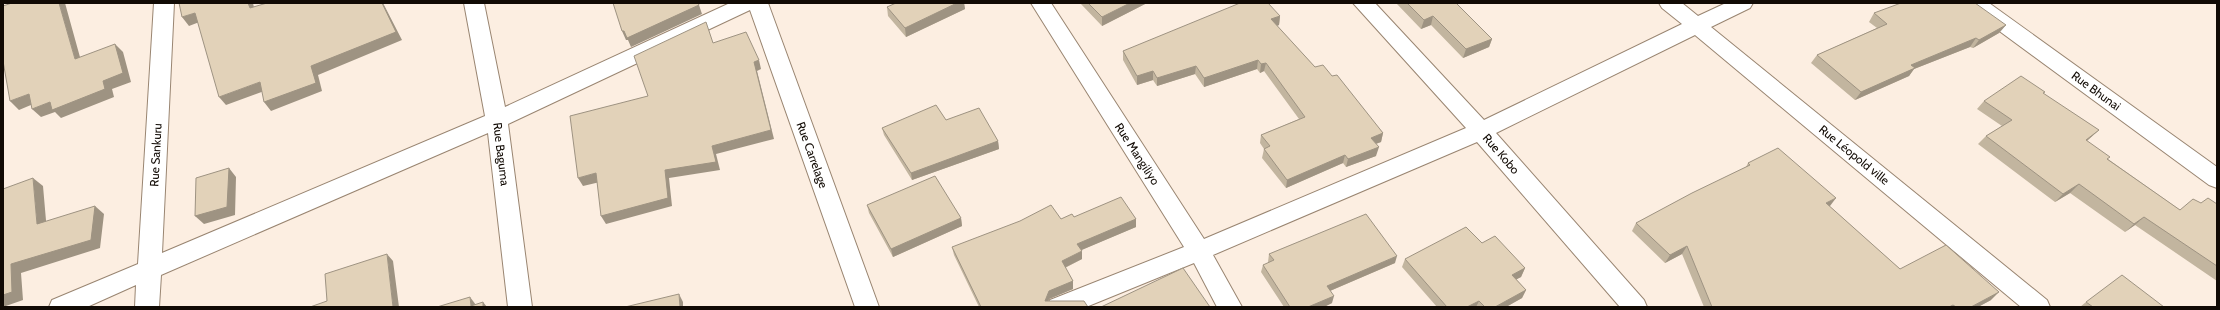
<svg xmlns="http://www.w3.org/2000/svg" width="2220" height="310" font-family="Cabin,sans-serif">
  <rect width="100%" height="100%" fill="#fceee1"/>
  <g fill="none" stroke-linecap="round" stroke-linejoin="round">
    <defs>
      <path id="minor" d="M154,3H174L162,253L485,116L464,3H484L505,107L730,3H768L879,307H855L750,10L508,124L532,307H508L488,133L161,275L159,307H135L136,285L87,307H49L52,300L138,264Z
        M1031,3H1051L1204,239L1466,128L1353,3H1375L1484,120L1682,24L1662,8L1659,3H1682L1698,16L1726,3H1753L1750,8L1711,27L2047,300L2050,307H2021L1695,35L1496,133L1644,300L1647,307H1620L1477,142L1213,255L1242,307H1217L1194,263L1086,307H1047L1050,300L1184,247Z
        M1965,3H1989L2217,167V188L2209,185L1968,8Z"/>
    </defs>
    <use href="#minor" stroke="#998571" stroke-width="2"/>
    <use href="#minor" fill="#fff" fill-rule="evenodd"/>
  </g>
  <path fill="#c2b59f" d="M896,3H964L965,9L906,37L888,16L887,7Z
    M1080,3H1147L1102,26Z
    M1396,3H1456L1492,39L1489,47L1463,58L1431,25L1421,29Z
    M1874,13L2006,25L1999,33L1973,48L1970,47L1914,69L1909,76L1855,100L1811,63L1817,55L1877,28L1869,22Z
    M1280,16L1279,25L1277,26L1315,67L1332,76L1383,133L1381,142L1376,144V156L1346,167L1343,163L1286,188L1262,158L1264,149L1260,143L1261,135L1299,119L1264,71L1260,73L1257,69L1204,87L1195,74L1157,86L1153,80L1137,85L1123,60V51Z
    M2043,94L2099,130L2087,141L2108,159L2180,210L2201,203L2217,204V281L2135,225L2125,232L2070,193L2055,202L1978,144L1986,136L2002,126L1977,109L1984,101Z
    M946,120L998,141L999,149L912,180L884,135L882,128Z
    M1748,163L1829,206L1900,269L1991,300L1978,307H1704L1682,254L1665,263L1632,231L1636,223L1746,167Z
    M867,205L961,218L962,226L893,257L869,213Z
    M1074,217L1136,219V227L1081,250L1082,259L1065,268L1073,281V289L1049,299V301L1088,307H979L954,255L952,247Z
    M1482,243L1525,268L1521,277L1516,279L1526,290L1522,298L1506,307H1437L1402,267L1405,259Z
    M1269,254L1395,263L1330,291L1332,303L1324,307H1284L1261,272L1263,265L1268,263V262Z
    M2086,302L2164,307H2080Z"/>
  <path fill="#9e9382" d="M59,3H65L83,68L75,59Z
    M248,3H253L256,17L250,8Z
    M382,3H383L402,40L318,75L322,91L271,111L264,102L311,66Z
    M957,3H964L965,9L906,37L905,28Z
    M1130,3H1147L1102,26V17Z
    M699,5L702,14L631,47L628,40H626L622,31Z
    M195,13L202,21L189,26L182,17Z
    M1280,16L1279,25L1270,28L1271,19Z
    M1433,16L1431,25L1421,29L1424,20Z
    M2006,25L1999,33L1973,48L1979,40Z
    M1976,38L1970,47L1914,69L1909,76L1855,100L1861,92L1911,65Z
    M1492,39L1489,47L1463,58L1466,49Z
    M115,44L123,52L131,82L112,89L114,97L61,118L55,112L41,117L32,109L103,81Z
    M759,60L761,69L757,71L774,139L716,154L720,170L669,178L672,206L606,224L601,216L665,170L712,146L754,62Z
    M1258,60L1257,69L1204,87V78Z
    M1266,63L1264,71L1260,73L1261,64Z
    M1196,66L1195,74L1157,86V78Z
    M1153,71V80L1137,85V76Z
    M260,82L267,90L226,105L219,97Z
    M29,94L38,102L19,110L10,101Z
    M2099,130L2090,138L2078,148L2086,140Z
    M1383,133L1381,142L1369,146L1371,138Z
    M998,141L999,149L912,180L911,173Z
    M1379,147L1376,156L1346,167L1348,159Z
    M1345,155L1343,163L1286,188L1287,180Z
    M229,168L236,177L235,215L204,224L195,216Z
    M596,173L600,182L583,186L578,178Z
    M33,178L43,186L47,232L37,224Z
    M2079,184L2070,193L2055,202L2063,194Z
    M1836,198L1830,206L1820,211L1826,203Z
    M95,206L104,214L100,248L21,273L23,300L3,307V295L11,264Z
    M2144,217L2135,225L2125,232L2134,224Z
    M961,218L962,226L893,257L891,249Z
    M1136,219V227L1077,252V244Z
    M1687,246L1682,254L1665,263L1670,255Z
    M1082,251V259L1062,269V261Z
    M387,254L393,261L399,307H393Z
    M1397,256L1395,263L1325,293L1327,286Z
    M1525,268L1521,277L1508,284L1512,275Z
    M1073,281V289L1049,299L1046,307L1045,301L1049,291Z
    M1526,290L1522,298L1506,307H1495Z
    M1999,292L1991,300L1978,307H1971Z
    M679,294L683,302V307H680Z
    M1334,296L1332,303L1324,307H1308Z
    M470,297L476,305L471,306Z
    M1479,301L1476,307H1467Z
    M483,302L487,307H483Z"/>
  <path fill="#e2d2b9" stroke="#9e9382" d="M12,3H59L75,59L115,44L123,73L103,81L105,89L52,110L50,102L32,109L29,94L10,101L3,61V6Z
    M179,3H248L250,8L267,3H382L396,32L311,66L316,83L264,102L260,82L219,97L195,13L182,17Z
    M613,3H698L699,5L627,38L624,31H622Z
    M896,3H957L905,28L887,7Z
    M1088,3H1130L1102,17Z
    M1240,3H1268L1280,16L1271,19L1315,67L1323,65L1332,76L1337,75L1383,133L1371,138L1379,147L1348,159L1345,155L1287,180L1264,149L1270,146L1261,135L1305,117L1266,63L1261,64L1258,60L1204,78L1196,66L1157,78L1153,71L1137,76L1123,51Z
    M1407,3H1456L1492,39L1466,49L1433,16L1424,20Z
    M1901,3H1975L2006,25L1979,40L1976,38L1911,65L1915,68L1861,92L1817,55L1887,24L1874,13Z
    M706,22L713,43L746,32L759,60L754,62L771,130L712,146L716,162L665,170L668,198L601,216L596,173L578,178L570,116L648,96L634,56Z
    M2021,76L2045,92L2043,93L2099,130L2086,140L2110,157L2107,159L2180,210L2193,199L2201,203L2208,198L2217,204V266L2144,217L2134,224L2079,184L2063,194L1986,136L2012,120L1984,101Z
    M936,105L946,120L979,108L998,141L911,173L882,128Z
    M1778,148L1836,198L1826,203L1900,269L1946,245L1999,292L1971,307H1956L1953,305L1949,307H1712L1687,246L1670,255L1636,223L1692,193L1750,165L1748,163Z
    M229,168L227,207L195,216L196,178Z
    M935,176L961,218L891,249L867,205Z
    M33,178L37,224L95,206L91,240L11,264L12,292L3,295V189Z
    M1121,197L1136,219L1077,244L1082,251L1062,261L1073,281L1049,291L1045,301H1084L1088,307H981L952,247L1020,221L1051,205L1061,219L1072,214L1074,217Z
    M1366,214L1397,256L1327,286L1334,296L1308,307H1290L1263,265L1274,260L1269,254Z
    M1466,227L1482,243L1495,236L1525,268L1512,275L1526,290L1495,307H1485L1479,301L1467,307H1447L1405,259Z
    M387,254L393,307H310L327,301L325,274Z
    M1183,268L1210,307H1101Z
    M2122,275L2164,307H2093L2086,302Z
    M679,294L680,307H625Z
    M470,297L471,306L483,302V307H437Z"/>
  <g text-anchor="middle" stroke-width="3" stroke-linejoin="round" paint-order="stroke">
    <g font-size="12" fill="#110a04" stroke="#fff">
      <text transform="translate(2096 91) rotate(36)" y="4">Rue Bhunai</text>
      <text transform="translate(501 154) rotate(83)" y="4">Rue Baguma</text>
      <text transform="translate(1137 154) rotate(57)" y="4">Rue Mangiliyo</text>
      <text transform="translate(1501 154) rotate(49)" y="4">Rue Kobo</text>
      <text transform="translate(156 155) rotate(-87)" y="4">Rue Sankuru</text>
      <text transform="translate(812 155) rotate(70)" y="4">Rue Carrelage</text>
      <text transform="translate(1854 155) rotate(39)" y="4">Rue Léopold ville</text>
    </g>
  </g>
  <rect width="2220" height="310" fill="none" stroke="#110a04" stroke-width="8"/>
</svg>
